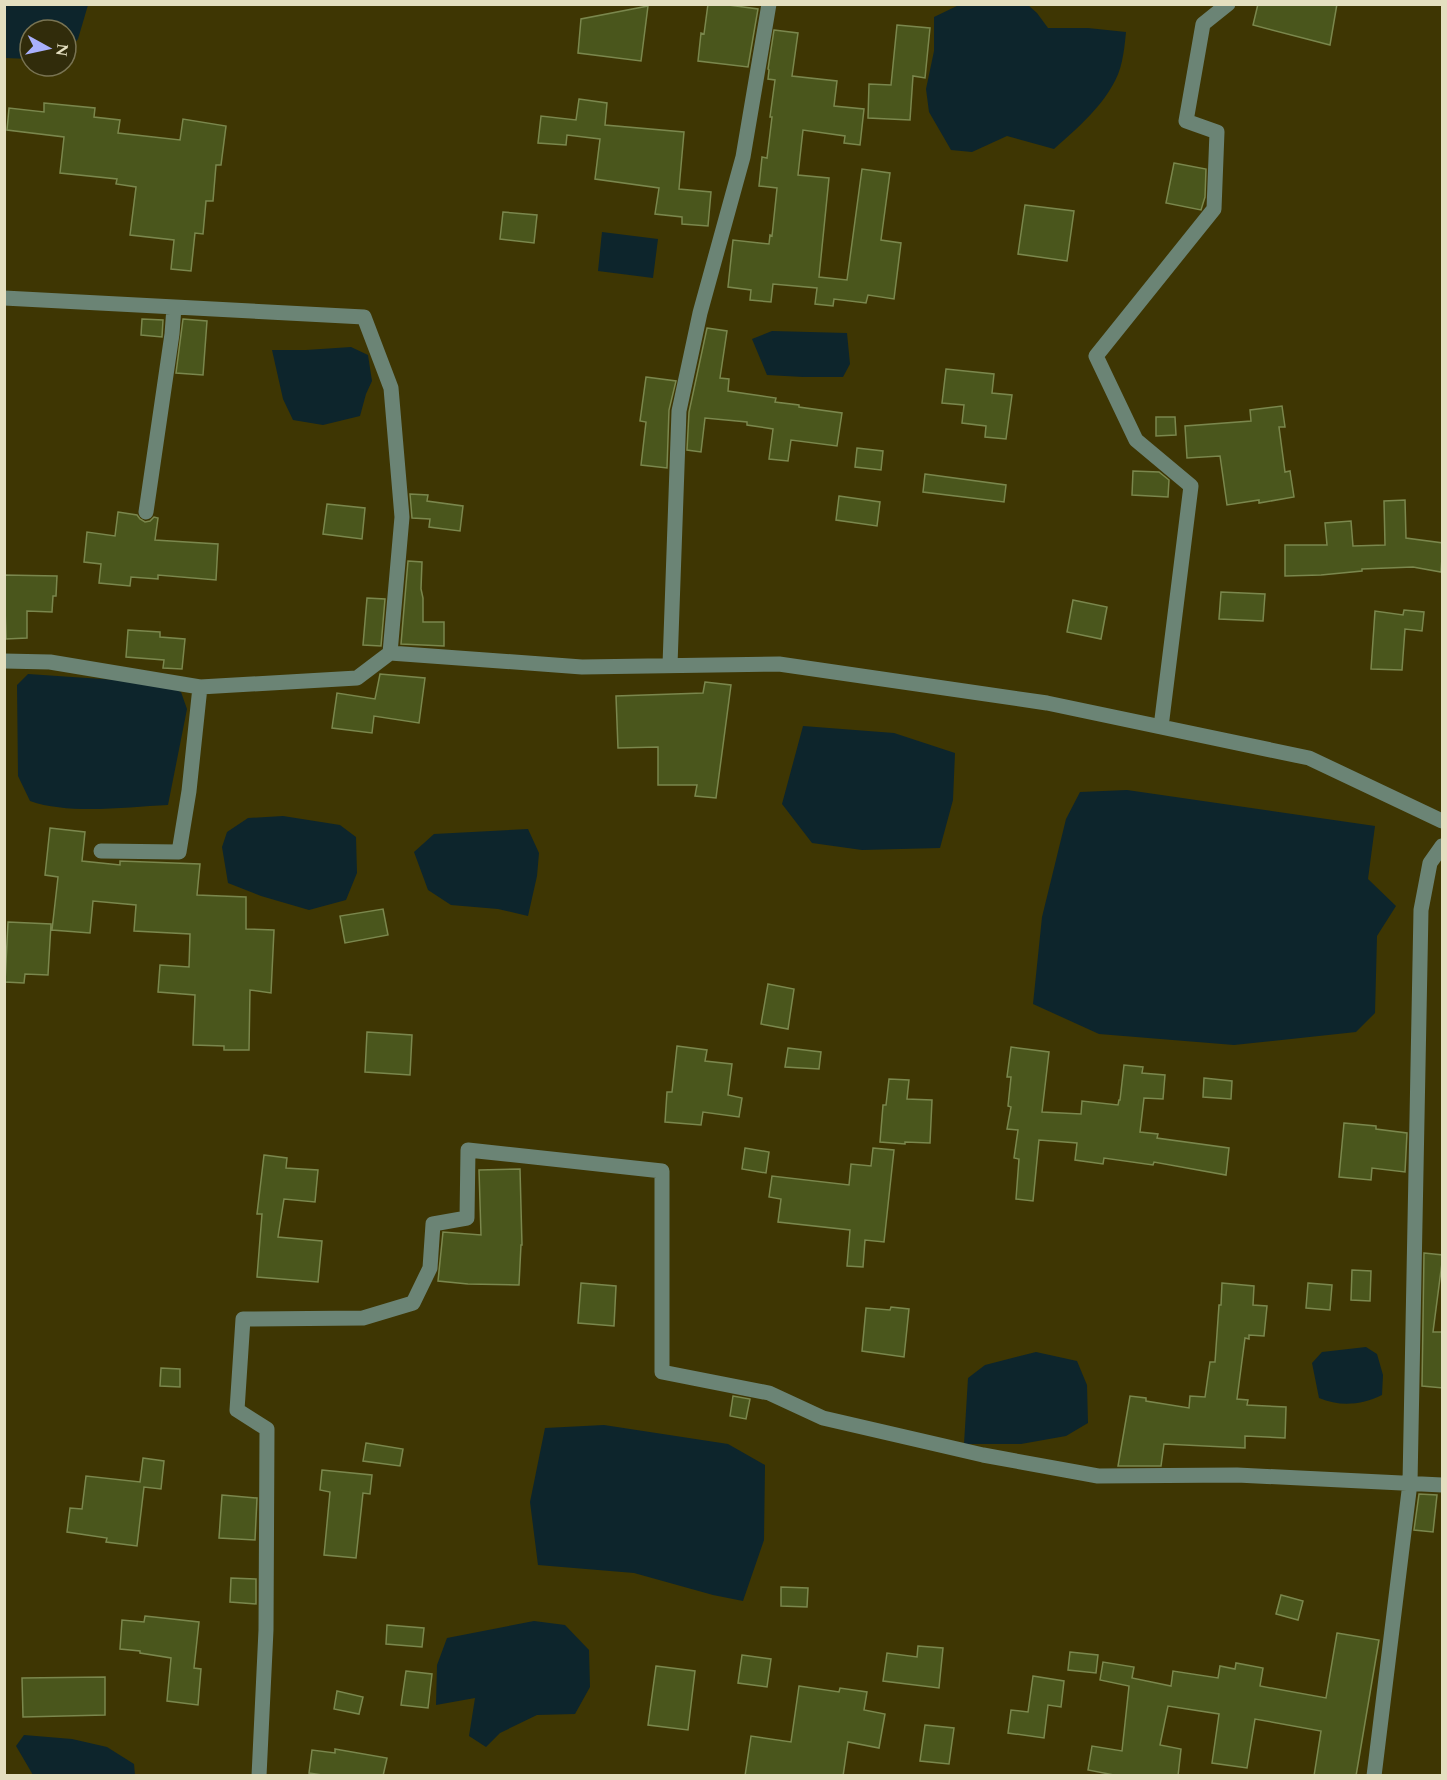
<svg xmlns="http://www.w3.org/2000/svg" width="1447" height="1780" font-family="Spectral,serif">
  <rect width="100%" height="100%" fill="#3e3603"/>
  <path fill="#0d252c" d="M5,4H88V5L78,39L66,53V30H30V59L5,58Z
    M961,4L1028,5L1037,13L1048,28H1088L1126,32C1125,42 1124,52 1122,61C1115,96 1080,126 1054,149L1007,136L972,152L951,150L929,112L926,89L934,51V17Z
    M602,232L658,239L653,278L598,271Z
    M772,331L847,333L850,364L843,377H803L767,375L752,339Z
    M351,347L368,355L372,381L366,394L360,416L323,425L293,420L283,399L272,350H306Z
    M28,674L161,683L181,692L187,709L168,805C126,807 70,815 30,801L18,776L17,685Z
    M803,726L894,733L955,753L953,800L940,848L862,850L812,843L782,804Z
    M1127,790L1375,826L1368,879L1396,906L1377,936L1375,1013L1356,1032L1234,1045L1099,1034L1033,1004L1042,917L1066,819L1080,792Z
    M283,816L340,825L356,837L357,873L346,900L309,910L261,896L228,883L222,847L227,832L248,818Z
    M528,829L539,853L537,876L528,916L498,909L451,905L428,890L414,852L434,834Z
    M1366,1347L1377,1354L1383,1375L1382,1395C1362,1405 1340,1407 1319,1398L1312,1363L1322,1352Z
    M1036,1352L1077,1361L1087,1385L1088,1423L1066,1436L1021,1444H964L968,1378L985,1365Z
    M604,1425L728,1444L765,1465L764,1540L743,1601L713,1595L634,1573L538,1565L530,1502L545,1428Z
    M534,1621L565,1625L589,1650L590,1687L575,1714L537,1715L500,1733L486,1747L469,1736L475,1698L436,1705L437,1665L447,1638Z
    M24,1735L72,1739L107,1747L134,1764L135,1775H33L16,1746Z"/>
  <path fill="#4a561c" stroke="#7a874d" stroke-width="1.5" d="M708,4H721L758,9L748,67L698,61L701,33L704,34Z
    M1258,4H1337L1330,45L1253,25Z
    M648,6L641,61L578,53L581,19Z
    M897,25L930,28L925,78L913,76L910,120L868,118L869,84L891,85Z
    M774,30L798,33L792,76L837,81L834,106L864,109L860,145L844,143L845,136L803,130L798,175L829,178L819,277L847,280L862,169L890,173L881,240L901,243L894,299L868,295L866,303L834,299L833,306L815,304L817,288L773,284L771,302L750,300L751,290L728,287L733,240L769,244L770,235L772,236L777,188L759,186L762,157L767,158L772,117H770L775,80L768,79L769,70L768,69Z
    M579,99L607,103L605,125L684,132L679,189L711,192L708,226L682,224V217L655,214L659,188L595,179L600,139L567,135L566,145L538,143L541,116L576,120Z
    M44,103L95,108L94,117L120,120L118,133L180,140L183,119L226,126L221,165H216L213,201H206L203,234L195,233L191,271L171,269L174,240L130,235L136,187L116,184L117,179L60,173L64,137L7,130L9,108L44,112Z
    M1174,163L1206,169L1205,197L1201,210L1166,203Z
    M1025,205L1074,211L1067,261L1018,254Z
    M503,212L537,215L534,243L500,239Z
    M142,319L163,320L162,337L141,335Z
    M183,319L207,321L203,375L176,373Z
    M707,328L727,331L720,378L729,379L728,391L776,398L775,402L799,405V407L842,413L837,446L791,440L788,461L769,459L773,429L747,425V422L705,418L701,452L687,450L689,412Z
    M946,369L994,374L992,393L1012,395L1006,439L985,437L986,426L962,423L964,405L942,403Z
    M646,377L676,381L669,410L667,468L641,465L646,422L640,421Z
    M1282,406L1285,427H1279L1285,472L1290,471L1294,497L1259,503V500L1227,505L1220,456L1187,458L1185,426L1251,421L1250,410Z
    M1156,417H1175L1176,435L1156,436Z
    M857,448L883,451L881,470L855,467Z
    M1133,471L1159,472L1169,480L1168,497L1132,495Z
    M925,474L1006,485L1004,502L923,492Z
    M410,494L428,495L427,501L463,506L460,531L429,527L430,519L412,518Z
    M839,496L880,502L877,526L836,520Z
    M1405,500L1406,538L1443,543L1441,572L1413,567L1362,569V571L1321,575L1285,576V545H1327L1325,523L1351,521L1353,546L1385,545L1384,501Z
    M327,504L365,508L362,539L323,534Z
    M118,512L137,515L140,519L145,522L150,521L154,517L158,518L155,540L218,544L216,580L158,575V579L131,577L130,586L99,583L101,564L84,562L87,532L115,536Z
    M408,561L422,562L421,589L423,598V622H444V646L401,644Z
    M4,575L57,576L56,596H53L52,612L27,611V638L6,639Z
    M1221,592L1265,594L1263,621L1219,619Z
    M367,598L385,599L381,646L363,645Z
    M1073,600L1107,607L1101,639L1067,632Z
    M1404,610L1424,612L1422,631L1405,629L1402,670L1371,669L1375,611L1403,615Z
    M128,630L160,632V637L185,639L182,669L163,668L164,660L126,657Z
    M380,674L425,678L419,723L374,716L372,733L332,728L337,693L375,699Z
    M705,682L731,685L716,798L695,796L697,785H658V747L618,748L616,696L703,693Z
    M50,828L85,832L82,861L120,865V861L200,864L197,895L246,897V929L274,930L271,993L250,990L249,1050H224V1046L193,1045L195,995L158,992L160,965L189,967L190,934L134,931L136,905L93,901L90,933L52,930L58,877L45,875Z
    M383,909L388,935L345,943L340,916Z
    M8,922L51,924L48,975L25,974L24,983L5,982Z
    M768,984L794,989L788,1029L761,1024Z
    M367,1032L412,1035L410,1075L365,1072Z
    M677,1046L707,1050L705,1061L732,1064L728,1095L742,1098L739,1117L703,1112L701,1125L665,1122L667,1092H672Z
    M1011,1047L1049,1052L1042,1112L1081,1114L1082,1101L1118,1105L1119,1100H1120L1124,1065L1143,1067L1142,1073L1165,1075L1163,1099L1144,1098L1140,1132L1158,1134L1157,1138L1229,1148L1226,1175L1154,1162L1153,1165L1104,1158L1103,1164L1075,1160L1077,1143L1039,1140L1033,1201L1016,1199L1019,1159L1014,1158L1018,1130L1007,1129L1011,1107L1008,1106L1011,1077H1007Z
    M788,1048L821,1052L819,1069L785,1067Z
    M1204,1078L1232,1081L1231,1099L1203,1097Z
    M889,1079L909,1080L907,1099L932,1100L930,1143L905,1142V1144L880,1142L883,1105H886Z
    M1344,1123L1376,1126V1129L1407,1133L1405,1172L1372,1168L1371,1180L1339,1177Z
    M745,1148L769,1152L766,1173L742,1169Z
    M873,1148L894,1150L884,1242L865,1240L863,1267L847,1266L850,1230L778,1222L781,1199L769,1197L772,1176L849,1185L851,1164L871,1166Z
    M264,1155L287,1158L286,1168L318,1170L315,1202L284,1199L278,1237L322,1241L318,1282L257,1277L262,1214H257Z
    M520,1169L522,1245H521L519,1285L468,1284L438,1281L443,1232L481,1235L479,1170Z
    M1424,1253L1443,1255L1433,1332H1443V1388L1422,1386Z
    M1352,1270L1371,1271L1370,1301L1351,1300Z
    M581,1283L616,1286L614,1326L578,1323Z
    M1222,1283L1254,1286L1253,1305L1267,1306L1264,1336L1249,1335V1339L1245,1338L1237,1399L1248,1400L1247,1405L1286,1407L1285,1438L1245,1436V1448L1164,1444L1161,1466H1118L1130,1396L1146,1398V1401L1189,1408L1190,1396L1205,1397L1210,1362H1215L1219,1305H1221Z
    M1308,1283L1332,1285L1330,1310L1306,1308Z
    M891,1307L909,1309L904,1357L862,1351L866,1308L890,1310Z
    M161,1368L180,1369V1387L160,1386Z
    M733,1396L750,1399L746,1419L730,1416Z
    M366,1443L403,1449L400,1466L363,1461Z
    M143,1458L164,1461L161,1489L144,1487L137,1546L106,1542L107,1538L67,1532L70,1508L82,1509L86,1476L140,1482Z
    M322,1470L372,1475L370,1494L363,1493L356,1558L324,1555L330,1492L320,1490Z
    M1419,1494L1437,1495L1433,1532L1414,1530Z
    M222,1495L257,1498L255,1540L219,1538Z
    M231,1578L256,1579V1604L230,1602Z
    M781,1587L808,1588L807,1607L781,1606Z
    M1281,1595L1303,1601L1298,1620L1276,1614Z
    M145,1616L199,1622L194,1668L201,1669L198,1705L167,1701L171,1658L140,1653V1651L120,1649L122,1620L144,1622Z
    M387,1625L424,1628L422,1647L386,1644Z
    M1337,1633L1379,1640L1356,1776H1314L1321,1731L1255,1719L1247,1768L1212,1763L1219,1714L1168,1706L1160,1745L1181,1749L1178,1776H1119L1088,1770L1092,1746L1122,1751L1129,1686L1100,1680L1103,1662L1134,1667L1132,1678L1171,1686L1173,1671L1218,1678L1220,1666L1235,1669L1236,1663L1263,1668L1260,1686L1326,1698Z
    M918,1646L943,1648L939,1688L883,1681L887,1653L917,1657Z
    M1070,1652L1098,1655L1096,1673L1068,1670Z
    M742,1655L771,1659L767,1687L738,1683Z
    M656,1666L695,1671L688,1730L648,1725Z
    M406,1671L432,1674L428,1708L401,1705Z
    M1033,1676L1064,1681L1061,1707L1048,1705L1044,1738L1008,1733L1011,1710L1028,1712Z
    M105,1677V1715L23,1717L22,1678Z
    M799,1686L839,1692L840,1688L867,1692L864,1710L885,1714L879,1748L848,1742L843,1776H745L751,1736L791,1742Z
    M337,1691L363,1697L359,1714L334,1709Z
    M925,1725L954,1728L949,1764L920,1761Z
    M335,1749L387,1758L383,1776H329L309,1773L312,1750L335,1753Z"/>
  <g fill="none" stroke-linecap="round" stroke-linejoin="round">
    <path stroke="#6b8475" stroke-width="15" d="M4,298L364,317L391,388L402,517L390,653L582,667L779,664L1047,703L1309,758L1442,821
      M146,512L172,334L174,307
      M4,661L50,662L200,687
      M670,665L679,411L700,313L743,157L769,4
      M1161,727L1191,486L1136,440L1096,356L1214,209L1217,132L1186,121L1203,24L1228,4
      M101,851L179,852L189,791L200,687L357,678L390,653
      M259,1776L266,1630L267,1429L237,1410L243,1319L363,1318L413,1303L430,1268L433,1224L467,1218L468,1150L662,1171V1372L769,1393L823,1418L983,1455L1098,1476L1237,1475L1442,1485
      M1374,1776L1410,1483L1421,910L1430,863L1442,846"/>
  </g>
  <rect width="1447" height="1780" fill="none" stroke="#e4dfc0" stroke-width="12"/>
  <g transform="translate(48 48) rotate(98)"><circle r="28" fill="#312c0b" stroke="#797453" stroke-width="1.5"/>
  <path d="M0-4.5L10 22L0 15L-10 22Z" fill="#a9b0fc"/>
  <text y="-9" font-size="16" font-weight="bold" text-anchor="middle" fill="#e4dfc0">N</text>
  </g>
</svg>
